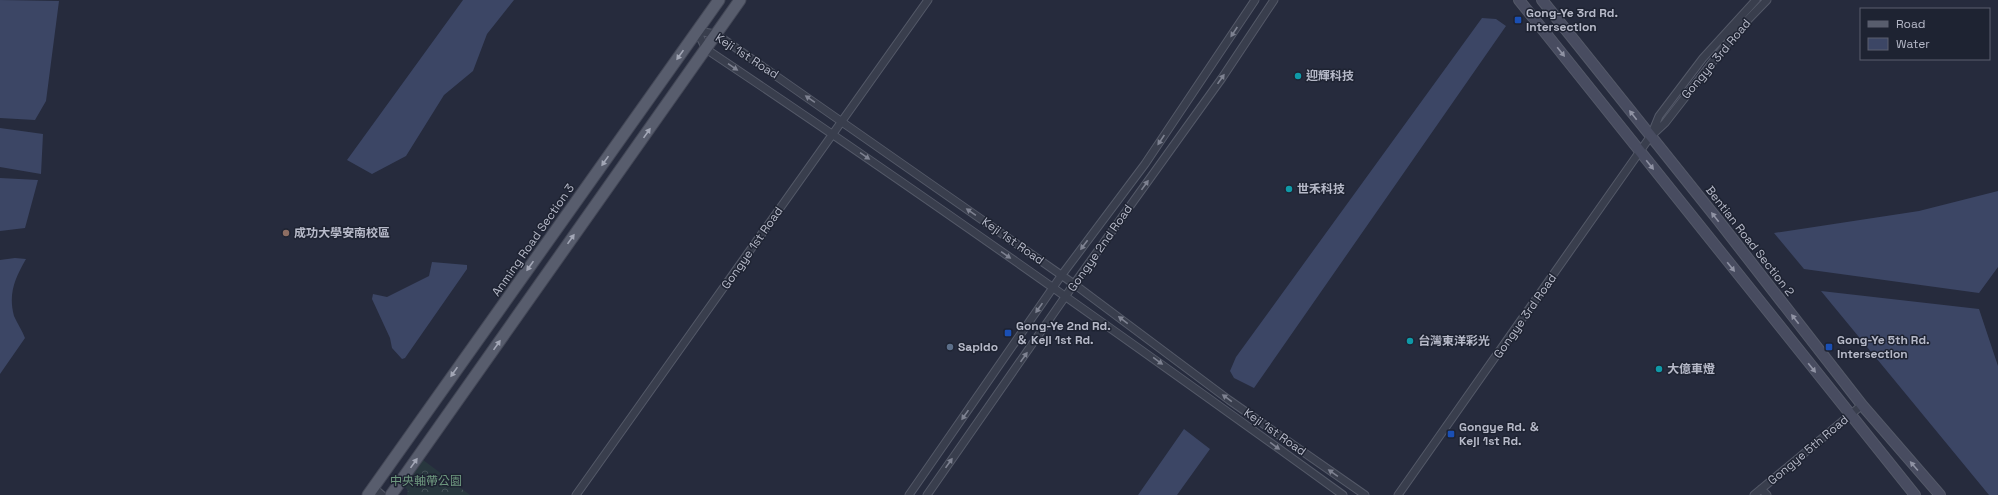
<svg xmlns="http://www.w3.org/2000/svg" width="1998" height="495" font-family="'Space Grotesk','Noto Sans TC',sans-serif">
  <defs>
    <pattern id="park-crowns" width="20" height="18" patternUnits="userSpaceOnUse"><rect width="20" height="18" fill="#28373e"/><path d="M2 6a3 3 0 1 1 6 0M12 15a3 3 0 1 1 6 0" fill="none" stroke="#455258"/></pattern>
  </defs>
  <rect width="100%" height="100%" fill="#262b3d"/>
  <path fill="url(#park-crowns)" d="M423,460L470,495H407L408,490L405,487Z"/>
  <path fill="#3c4665" d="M0,0L59,1L46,101L35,120L0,118Z
    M463,0H514L487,34L473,71L444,95L406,156L372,174L347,160Z
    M1482,18L1496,19L1506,26L1254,388L1234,378L1230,371L1236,357Z
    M0,128L43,134L41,174L0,167Z
    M0,178L38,180L25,228L0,231Z
    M1998,191V267L1979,293L1804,269L1774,233L1919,211Z
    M15,258L26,259C15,278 8,294 14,316C17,323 22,330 25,338L0,374V260Z
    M432,262L467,265V269L405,358L402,359L392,348L390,338L372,299L373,294L387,297L429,276Z
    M1821,291L1979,309L1998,366V495H1989Z
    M1184,429L1210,449L1177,495H1138Z"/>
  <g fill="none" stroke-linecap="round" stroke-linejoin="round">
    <defs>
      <path id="street" d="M697,31L716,34L1074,284L1229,400L1365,495
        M697,31L706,49C922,193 1133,343 1343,495
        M1652,133L1659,116L1703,58L1756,0
        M373,487L382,495
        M1761,489L1767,495
        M576,495L928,0
        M909,495L1061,276L1145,164L1255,0
        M927,495L1074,284L1222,78L1274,0
        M1398,495L1650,137L1665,123L1735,33L1767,0
        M1754,495L1862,405"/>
      <path id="secondary" d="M1519,0L1915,495
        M1542,0L1718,220L1862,405L1940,495"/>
      <path id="primary" d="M368,495L719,0
        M391,495L740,0"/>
    </defs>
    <use href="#street" stroke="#545968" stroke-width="9"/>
    <use href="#secondary" stroke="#545968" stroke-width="12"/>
    <use href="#primary" stroke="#434756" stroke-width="13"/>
    <use href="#street" stroke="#393e4d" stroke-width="7"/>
    <use href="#secondary" stroke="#484c60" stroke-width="10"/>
    <use href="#primary" stroke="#585d6d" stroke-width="11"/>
  </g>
  <defs><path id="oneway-solid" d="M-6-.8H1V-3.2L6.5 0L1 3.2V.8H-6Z"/></defs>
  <g fill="#7e8291">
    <use href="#oneway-solid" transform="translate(1234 32) rotate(124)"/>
    <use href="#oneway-solid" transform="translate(733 67) rotate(34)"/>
    <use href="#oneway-solid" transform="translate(1221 79) rotate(-55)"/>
    <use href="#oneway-solid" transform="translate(810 99) rotate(-145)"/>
    <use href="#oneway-solid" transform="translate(1161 140) rotate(124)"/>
    <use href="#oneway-solid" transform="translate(865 156) rotate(35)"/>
    <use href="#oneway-solid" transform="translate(1145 185) rotate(-54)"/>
    <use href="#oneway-solid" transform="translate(971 212) rotate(-145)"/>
    <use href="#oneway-solid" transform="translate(1084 245) rotate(127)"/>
    <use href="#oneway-solid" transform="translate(1006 255) rotate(35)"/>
    <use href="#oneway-solid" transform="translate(1039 308) rotate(125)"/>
    <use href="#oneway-solid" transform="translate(1123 320) rotate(-143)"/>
    <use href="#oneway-solid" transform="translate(1024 357) rotate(-55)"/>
    <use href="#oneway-solid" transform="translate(1158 361) rotate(36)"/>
    <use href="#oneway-solid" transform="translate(1227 398) rotate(-144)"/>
    <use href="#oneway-solid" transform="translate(965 415) rotate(125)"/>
    <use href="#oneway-solid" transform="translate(1275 446) rotate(36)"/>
    <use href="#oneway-solid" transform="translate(949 463) rotate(-55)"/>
    <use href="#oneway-solid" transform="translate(1333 473) rotate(-145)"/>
  </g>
  <g fill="#9093a4">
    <use href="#oneway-solid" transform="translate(1561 52) rotate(51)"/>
    <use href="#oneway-solid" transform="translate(1633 115) rotate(-128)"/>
    <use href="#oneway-solid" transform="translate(1650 165) rotate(51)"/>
    <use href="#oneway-solid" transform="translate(1715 217) rotate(-128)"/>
    <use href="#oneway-solid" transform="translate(1731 267) rotate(51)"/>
    <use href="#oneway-solid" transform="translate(1795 319) rotate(-128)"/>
    <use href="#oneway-solid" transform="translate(1812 368) rotate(51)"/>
    <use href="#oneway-solid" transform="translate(1914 466) rotate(-131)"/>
  </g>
  <g fill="#a3a7b6">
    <use href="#oneway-solid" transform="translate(680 55) rotate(125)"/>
    <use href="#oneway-solid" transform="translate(647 133) rotate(-55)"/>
    <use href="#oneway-solid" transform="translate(605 161) rotate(125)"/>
    <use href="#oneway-solid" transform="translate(571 239) rotate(-55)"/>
    <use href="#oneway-solid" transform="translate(530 266) rotate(125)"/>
    <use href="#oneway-solid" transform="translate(497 345) rotate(-55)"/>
    <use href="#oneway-solid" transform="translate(454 372) rotate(125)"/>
    <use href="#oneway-solid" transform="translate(414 463) rotate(-55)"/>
  </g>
  <g fill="#1a4fb4" stroke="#1e2332" stroke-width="1.5">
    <rect x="1514" y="16" width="8" height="8" rx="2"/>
    <rect x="1004" y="329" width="8" height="8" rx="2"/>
    <rect x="1825" y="343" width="8" height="8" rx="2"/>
    <rect x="1447" y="430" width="8" height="8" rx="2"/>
  </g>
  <g fill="#0f9aa8" stroke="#1e2332" stroke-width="1.5">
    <circle cx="1298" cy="76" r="4"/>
    <circle cx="1289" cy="189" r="4"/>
    <circle cx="1410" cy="341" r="4"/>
    <circle cx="1659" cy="369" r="4"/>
  </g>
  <circle fill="#8d6e63" stroke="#1e2332" stroke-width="1.5" cx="286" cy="233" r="4"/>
  <circle fill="#5c6f8a" stroke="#1e2332" stroke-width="1.5" cx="950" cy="347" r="4"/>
  <g text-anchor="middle" stroke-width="3" stroke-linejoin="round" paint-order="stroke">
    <g font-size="12" font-weight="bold" fill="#b6b9c8" stroke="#1e2332" text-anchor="start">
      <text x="1526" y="17">Gong-Ye 3rd Rd.<tspan x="1526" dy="14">Intersection</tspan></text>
      <text x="1306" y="80">迎輝科技</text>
      <text x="1297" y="193">世禾科技</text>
      <text x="294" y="237">成功大學安南校區</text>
      <text x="1016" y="330">Gong-Ye 2nd Rd.<tspan x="1016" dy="14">＆ Keji 1st Rd.</tspan></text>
      <text x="1837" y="344">Gong-Ye 5th Rd.<tspan x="1837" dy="14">Intersection</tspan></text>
      <text x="1418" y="345">台灣東洋彩光</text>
      <text x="958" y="351">Sapido</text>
      <text x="1667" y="373">大億車燈</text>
      <text x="1459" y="431">Gongye Rd. ＆<tspan x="1459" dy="14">Keji 1st Rd.</tspan></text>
    </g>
    <g font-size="12" fill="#b6b9c8" stroke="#1e2332">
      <text transform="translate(747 56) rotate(33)" y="4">Keji 1st Road</text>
      <text transform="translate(1716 59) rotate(-50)" y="4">Gongye 3rd Road</text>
      <text transform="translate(533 240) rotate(-55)" y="4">Anming Road Section 3</text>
      <text transform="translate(1013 241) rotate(35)" y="4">Keji 1st Road</text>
      <text transform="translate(1750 241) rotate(52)" y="4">Bentian Road Section 2</text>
      <text transform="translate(752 248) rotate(-55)" y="4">Gongye 1st Road</text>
      <text transform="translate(1100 248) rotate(-55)" y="4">Gongye 2nd Road</text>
      <text transform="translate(1525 316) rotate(-55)" y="4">Gongye 3rd Road</text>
      <text transform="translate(1275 432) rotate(35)" y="4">Keji 1st Road</text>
      <text transform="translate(1808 450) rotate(-40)" y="4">Gongye 5th Road</text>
    </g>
    <g font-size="12" fill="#6e987f" stroke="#1e2332">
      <text x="426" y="485">中央軸帶公園</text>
    </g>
  </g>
  <rect x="1860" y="8" width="130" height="52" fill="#1e2332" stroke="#5b5f6e"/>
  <rect x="1868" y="21" width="20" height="6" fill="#585d6d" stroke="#5b5f6e"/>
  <text x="1896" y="28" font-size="12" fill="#b6b9c8">Road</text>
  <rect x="1868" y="38" width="20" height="12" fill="#3c4665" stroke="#5b5f6e"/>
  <text x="1896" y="48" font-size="12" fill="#b6b9c8">Water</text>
</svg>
